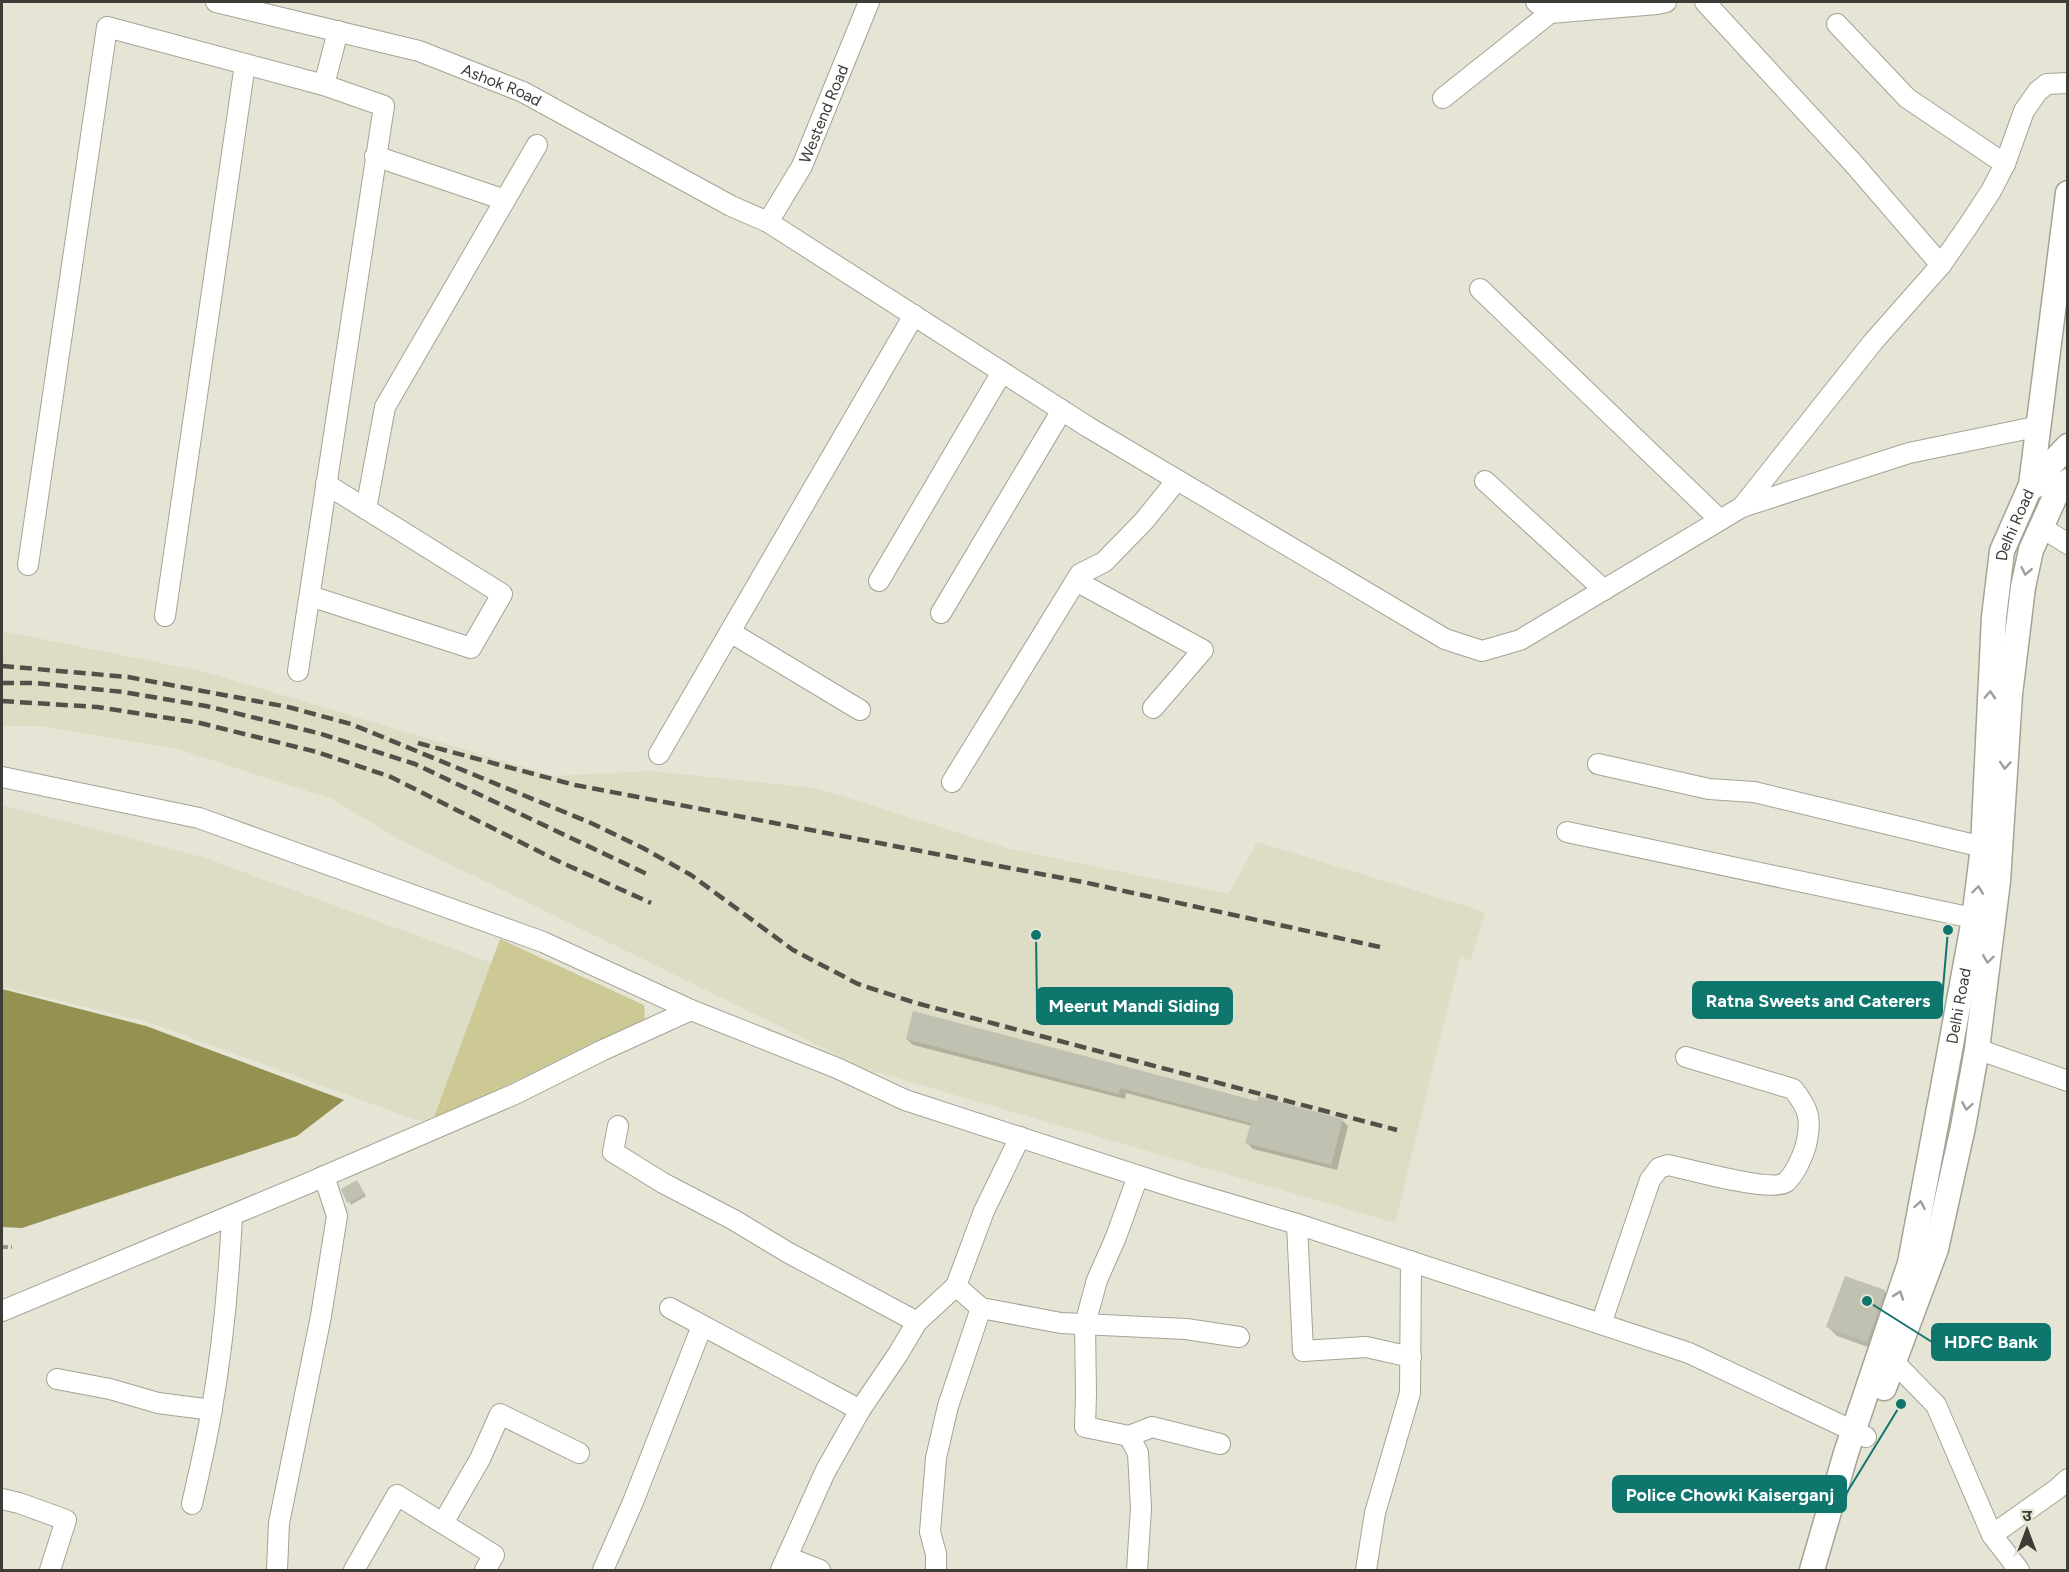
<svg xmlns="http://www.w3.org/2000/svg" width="2069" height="1572" font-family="Figtree,'Noto Sans Devanagari',sans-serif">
  <rect width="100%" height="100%" fill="#e5e4d5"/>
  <path fill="#dddcc5" d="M2,631L205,672L554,776L651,771L816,788L1010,849L1229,894L1257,842L1485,912L1471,960L1460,958L1395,1223L866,1069L399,839L332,799L177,749L39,726H2Z
    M2,805L202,857L492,963L433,1120H416L145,1021L2,987Z"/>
  <path fill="#ccc995" d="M500,939L644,1005L645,1021L433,1120Z"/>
  <path fill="#959151" d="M2,989L146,1026L344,1100L297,1136L22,1228L2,1227Z"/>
  <path fill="#0003" d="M907,1039L1258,1102L1342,1120L1348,1126L1337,1170L1253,1149L1247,1143L1252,1126L1126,1093L1125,1099L913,1045Z
    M359,1184L366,1196L351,1205L343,1189Z
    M1846,1278L1885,1292L1894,1301L1876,1350L1837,1336L1828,1327Z"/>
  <path fill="#c1c1b2" d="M913,1011L1257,1101L1258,1096L1343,1119L1331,1165L1245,1143L1251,1123L1120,1088L1119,1094L906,1039Z
    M357,1180L364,1194L347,1203L341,1189Z
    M1845,1276L1885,1290L1867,1342L1826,1327Z"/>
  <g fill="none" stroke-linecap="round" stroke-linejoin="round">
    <defs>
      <g id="minor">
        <path id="s1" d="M216,2L419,51L523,92L731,206L768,222L1088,427L1445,639L1482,651L1520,640L1742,507L1909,453L2040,426"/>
        <path d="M1536,2L1550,13"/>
        <path d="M1705,2L1853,163L1941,265"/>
        <path d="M1837,24L1907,98L2005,164"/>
        <path d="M324,85L338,31"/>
        <path d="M1443,98L1550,13L1657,4L1666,2"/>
        <path d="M375,156L505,200"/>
        <path id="s2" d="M768,222L802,166L869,2"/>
        <path d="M1480,289L1720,520"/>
        <path d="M1485,481L1604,590"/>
        <path d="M1742,507L1873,342L1941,265L1968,226L1991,191L2005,164L2024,111L2038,91L2047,84L2068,83"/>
        <path d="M366,509L385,407L537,145"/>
        <path d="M2041,527L2068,544"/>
        <path d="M28,565L107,27L324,85L384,106L298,671"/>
        <path d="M879,581L1002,372"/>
        <path d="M1076,581L1203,650L1153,708"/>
        <path d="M310,596L471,648L502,594L326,484"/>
        <path d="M941,613L1062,410"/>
        <path d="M165,616L245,64"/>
        <path d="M730,632L860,710"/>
        <path d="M659,754L914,315"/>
        <path d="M1598,764L1709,789L1754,792L1983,847"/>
        <path d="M2,777L199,818L543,942L691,1010L837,1068L905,1100L1179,1189L1297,1224L1689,1353L1866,1437"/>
        <path d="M952,782L1080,574L1104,562L1144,521L1177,480"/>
        <path d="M1567,832L1987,921"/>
        <path d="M1977,1049L2068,1081"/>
        <path d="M618,1126L613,1152L663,1183L734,1220L787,1252L917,1322"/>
        <path d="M1020,1137L984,1211L956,1286L981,1308L1061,1323L1186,1329L1239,1337"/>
        <path d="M1138,1176L1116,1237L1097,1280L1085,1324L1086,1394L1085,1427L1129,1436L1152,1427L1220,1444"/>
        <path d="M1297,1224L1303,1351L1366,1347L1411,1357"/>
        <path d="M670,1308L860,1410"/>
        <path d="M2,1311L304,1185L515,1094L601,1051L691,1010"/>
        <path d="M1601,1324L1650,1180L1659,1168L1668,1165C1688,1169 1772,1193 1786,1182C1795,1174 1803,1156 1806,1145C1812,1119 1809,1109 1793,1089L1686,1057"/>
        <path d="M1883,1356L1894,1362L1936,1405L1992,1535L2019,1570"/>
        <path d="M57,1379L110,1389L158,1403L212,1410"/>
        <path d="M1129,1436L1138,1453L1141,1508L1137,1570"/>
        <path d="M2,1499L19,1503L66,1520L50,1570"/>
        <path d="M192,1504C199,1472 207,1440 212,1408C223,1344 229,1280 232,1215"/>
        <path d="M443,1523L480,1459L500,1414L579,1453"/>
        <path d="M1992,1535L2057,1489L2068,1479"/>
        <path d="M787,1557L820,1570"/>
        <path d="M277,1570L279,1523L321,1316L337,1216L324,1176"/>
        <path d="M354,1570L397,1495L494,1555L485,1570"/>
        <path d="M603,1570L633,1502L702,1326"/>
        <path d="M781,1570L825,1472L860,1410L898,1354L917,1322L956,1286"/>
        <path d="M936,1570V1554L930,1532L936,1458L948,1406L981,1308"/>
        <path d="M1366,1570L1375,1513L1410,1393L1411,1261"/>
      </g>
      <g id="major">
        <path d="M2035,486L2031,485L2068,193"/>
        <path d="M1884,1388L1936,1249L1963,1127L1977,1049L1998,881L2010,694L2023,587L2031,550L2058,490L2068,481"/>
        <path id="s3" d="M1812,1570L1846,1453L1910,1263L1950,1050L1974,919L1983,847L1994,617L2002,551L2031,485L2068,446"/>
      </g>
    </defs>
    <use href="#minor" stroke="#a4a495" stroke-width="22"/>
    <use href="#major" stroke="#a4a495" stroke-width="27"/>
    <path stroke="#98978c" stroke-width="4" stroke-dasharray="6 3" stroke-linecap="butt" d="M2,1247H12"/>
    <use href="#minor" stroke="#fff" stroke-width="20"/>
    <use href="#major" stroke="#fff" stroke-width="24"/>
    <path stroke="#515049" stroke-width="4.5" stroke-dasharray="12 6" stroke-linecap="butt" d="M2,666L128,677L288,707L351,724L591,823L643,848L691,875L793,950L858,984L916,1003L1397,1130
      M2,683H36L123,692L206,706L318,733L415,764L649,875
      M2,701L97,707L200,723L317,752L391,777L558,861L651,903
      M418,743L575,785L1083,882L1380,947"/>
  </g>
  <defs><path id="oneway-chevron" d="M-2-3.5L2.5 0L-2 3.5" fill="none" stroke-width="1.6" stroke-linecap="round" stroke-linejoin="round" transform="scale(1.5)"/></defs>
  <g stroke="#9e9e9a">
    <use href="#oneway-chevron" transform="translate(2026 571) rotate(101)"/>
    <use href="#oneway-chevron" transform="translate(1990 695) rotate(-87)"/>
    <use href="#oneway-chevron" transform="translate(2005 765) rotate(94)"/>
    <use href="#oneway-chevron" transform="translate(1978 890) rotate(-83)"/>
    <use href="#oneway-chevron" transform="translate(1988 959) rotate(97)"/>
    <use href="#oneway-chevron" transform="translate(1967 1106) rotate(100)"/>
    <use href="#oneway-chevron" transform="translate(1920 1205) rotate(-80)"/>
    <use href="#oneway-chevron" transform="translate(1899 1295) rotate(-71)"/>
  </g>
  <g text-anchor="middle" stroke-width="4.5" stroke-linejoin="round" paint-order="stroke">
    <g font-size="16" fill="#3d3c36" stroke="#e5e4d5">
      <text dy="6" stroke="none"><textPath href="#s1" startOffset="298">Ashok Road</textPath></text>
      <text dy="6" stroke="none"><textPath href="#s2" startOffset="122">Westend Road</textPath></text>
      <text dy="6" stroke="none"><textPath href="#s3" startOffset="1070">Delhi Road</textPath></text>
      <text dy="6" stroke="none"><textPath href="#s3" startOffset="584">Delhi Road</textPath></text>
    </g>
  </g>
  <path fill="none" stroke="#0f766e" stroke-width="2" d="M1948 930L1942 1000M1036 935L1037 1006M1867 1301L1932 1342M1901 1404L1846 1494"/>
  <g fill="#0f766e" stroke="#e5e4d5" stroke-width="2">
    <circle cx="1948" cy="930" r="6"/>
    <circle cx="1036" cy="935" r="6"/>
    <circle cx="1867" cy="1301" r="6"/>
    <circle cx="1901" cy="1404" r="6"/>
  </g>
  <g fill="#0f766e" stroke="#0f766e" stroke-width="2">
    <rect x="1693" y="982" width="249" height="36" rx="6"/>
    <rect x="1037" y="988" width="195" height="36" rx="6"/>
    <rect x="1932" y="1324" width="118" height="36" rx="6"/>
    <rect x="1613" y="1476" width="233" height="36" rx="6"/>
  </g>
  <g font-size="18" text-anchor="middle" font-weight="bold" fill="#fff">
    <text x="1818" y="1007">Ratna Sweets and Caterers</text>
    <text x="1134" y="1012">Meerut Mandi Siding</text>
    <text x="1991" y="1348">HDFC Bank</text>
    <text x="1730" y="1501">Police Chowki Kaiserganj</text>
  </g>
  <rect width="2069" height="1572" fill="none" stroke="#3d3c36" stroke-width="6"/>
  <g transform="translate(2027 1530)" stroke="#e5e4d5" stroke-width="4.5" paint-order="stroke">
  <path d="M0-4.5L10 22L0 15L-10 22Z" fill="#3d3c36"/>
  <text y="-9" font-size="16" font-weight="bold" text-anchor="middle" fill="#3d3c36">उ</text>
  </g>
</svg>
